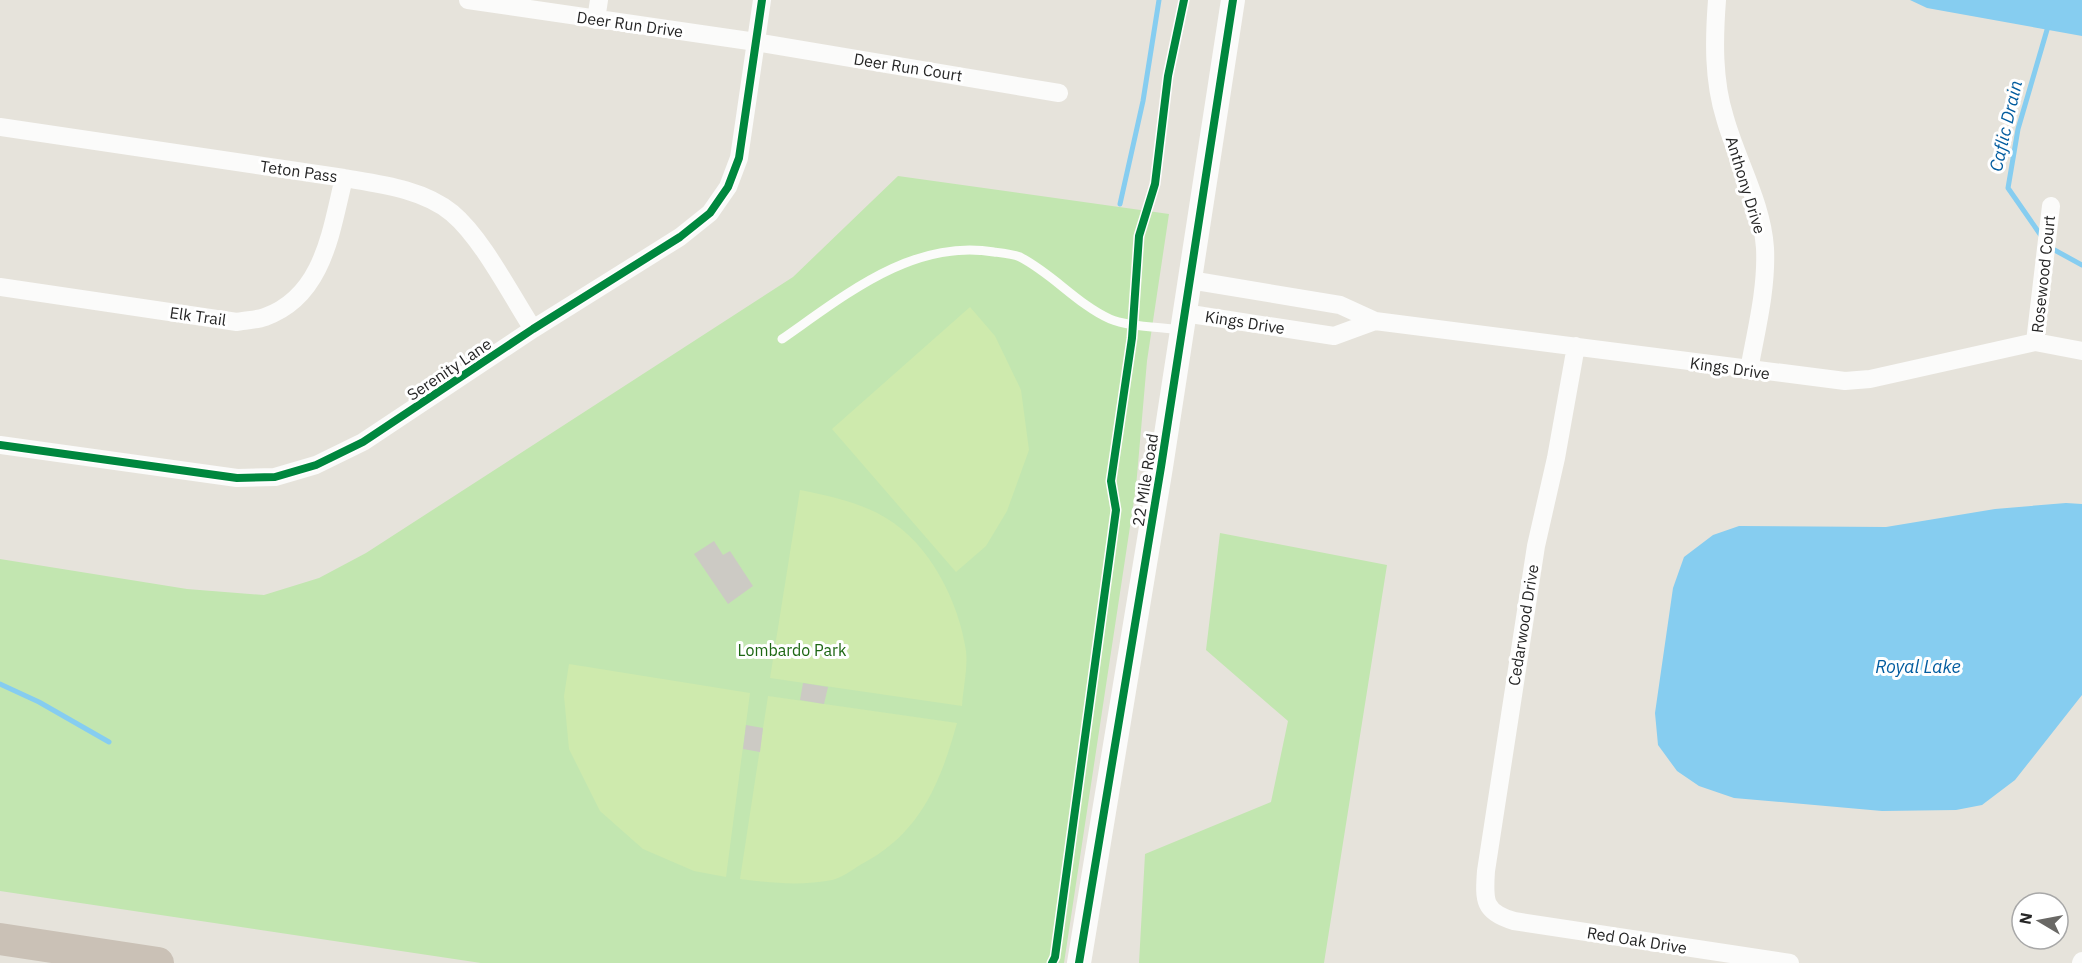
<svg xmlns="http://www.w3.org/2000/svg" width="2082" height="963" font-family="'IBM Plex Sans',sans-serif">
  <rect width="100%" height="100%" fill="#e6e3db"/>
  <path fill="#c2e6b0" d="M898,176L1169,214L1147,361L1136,487L1064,963H481L0,891V559L187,589L264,595L319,578L366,553L793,277Z
    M1220,533L1387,565L1324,963H1139L1145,854L1271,802L1288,721L1206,650Z"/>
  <path fill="#ceeaad" d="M970,307L995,336L1021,390L1029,450L1007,511L986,546L956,572L832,429Z
    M800,490C829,496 860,502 886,518C930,544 959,602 966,651C968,668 963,689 962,706L770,678Z
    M569,664L750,693L726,877L694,871L643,849L600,811L569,749L564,696Z
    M768,696L957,723C940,784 920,834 860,865C852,870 841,878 832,880C802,886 770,883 740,879Z"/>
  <path fill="#86cdf0" d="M1910,0H2082V36L1927,8Z
    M2066,503L2082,504V695L2015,780L1982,805L1956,810L1882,811L1734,798L1699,786L1677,771L1658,745L1655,713L1673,588L1684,557L1713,535L1739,526L1886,527L1995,509Z"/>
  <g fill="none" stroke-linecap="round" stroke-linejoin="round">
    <path stroke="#86cdf0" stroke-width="5" d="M1120,204L1143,101L1159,0
      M2042,237L2008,188L2018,129L2049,23
      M2049,247L2082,265
      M0,684L39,702L109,742"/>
  </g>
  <path fill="#cccac4" d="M714,541L723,555L730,551L753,586L728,604L694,554Z
    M803,683L828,687L824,704L800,700Z
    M746,725L763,728L760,752L743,749Z"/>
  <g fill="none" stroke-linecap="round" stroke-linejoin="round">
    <path stroke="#fbfbfa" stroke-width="9" d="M782,339C844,296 913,238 994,252C1002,253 1013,254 1020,257C1053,274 1077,304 1110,319C1128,327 1162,327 1182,330"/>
    <path stroke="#fbfbfa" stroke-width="18" d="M468,0L756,42L1059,93
      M1717,0C1714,39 1713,80 1725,118C1737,161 1762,203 1765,248C1767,289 1756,331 1749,370
      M596,20L599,0
      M0,127L344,178C379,184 423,189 452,213C482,238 511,295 533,329
      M0,287L237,322C246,320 257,320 265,317C324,296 331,230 344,178
      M1184,313L1334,336L1375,321L1340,305L1190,280
      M1375,321L1845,381L1870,379L2035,342L2082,351
      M2035,342L2051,206
      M1576,346L1556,458L1536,546L1486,871C1484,900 1483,912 1514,921L1790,963
      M0,445L237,478L275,477L316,465L363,442L533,329L680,237L710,213L728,187L739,158L762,0
      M2081,963L2082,961"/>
    <path stroke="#fbfbfa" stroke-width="24" d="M1079,963L1161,467L1233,0"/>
    <path stroke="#cac1b6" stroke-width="32" d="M0,939L158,963"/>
    <defs>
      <path id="cycleway" d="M0,445L237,478L275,477L316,465L363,442L533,329L680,237L710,213L728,187L739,158L762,0
        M1052,963L1055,957L1116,510L1111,481L1132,338L1139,236L1155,184L1168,76L1184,0
        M1079,963L1161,467L1233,0"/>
    </defs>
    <use href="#cycleway" stroke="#fff" stroke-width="11"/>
    <use href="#cycleway" stroke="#00873e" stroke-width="8"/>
  </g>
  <g text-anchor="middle" stroke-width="6" stroke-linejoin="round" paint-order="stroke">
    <g font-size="16" fill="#262626" stroke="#fff">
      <text transform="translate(630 24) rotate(8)" y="6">Deer Run Drive</text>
      <text transform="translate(908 67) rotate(9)" y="6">Deer Run Court</text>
      <text transform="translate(299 171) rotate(8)" y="6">Teton Pass</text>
      <text transform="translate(1746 185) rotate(73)" y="6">Anthony Drive</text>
      <text transform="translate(2043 274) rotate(-84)" y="6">Rosewood Court</text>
      <text transform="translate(198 316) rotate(8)" y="6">Elk Trail</text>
      <text transform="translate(1245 322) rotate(9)" y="6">Kings Drive</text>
      <text transform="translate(1730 368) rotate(8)" y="6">Kings Drive</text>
      <text transform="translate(449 369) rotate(-34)" y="6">Serenity Lane</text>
      <text transform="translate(1145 480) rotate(-81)" y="6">22 Mile Road</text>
      <text transform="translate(1523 625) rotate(-81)" y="6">Cedarwood Drive</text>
      <text transform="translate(1637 940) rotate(9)" y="6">Red Oak Drive</text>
    </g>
    <g font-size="16" fill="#1d6713" stroke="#fff">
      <text x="792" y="656">Lombardo Park</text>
    </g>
    <g font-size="18" font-style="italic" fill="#025c9f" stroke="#fff">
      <text transform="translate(2006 126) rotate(-77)" y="6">Caflic Drain</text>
      <text x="1918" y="673">Royal Lake</text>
    </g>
  </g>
  <g transform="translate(2040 921) rotate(280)"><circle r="28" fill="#ffffff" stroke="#a8a8a8" stroke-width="1.5"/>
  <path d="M0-4.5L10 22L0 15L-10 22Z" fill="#696865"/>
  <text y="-9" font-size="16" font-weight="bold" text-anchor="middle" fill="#262626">N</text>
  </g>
</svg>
